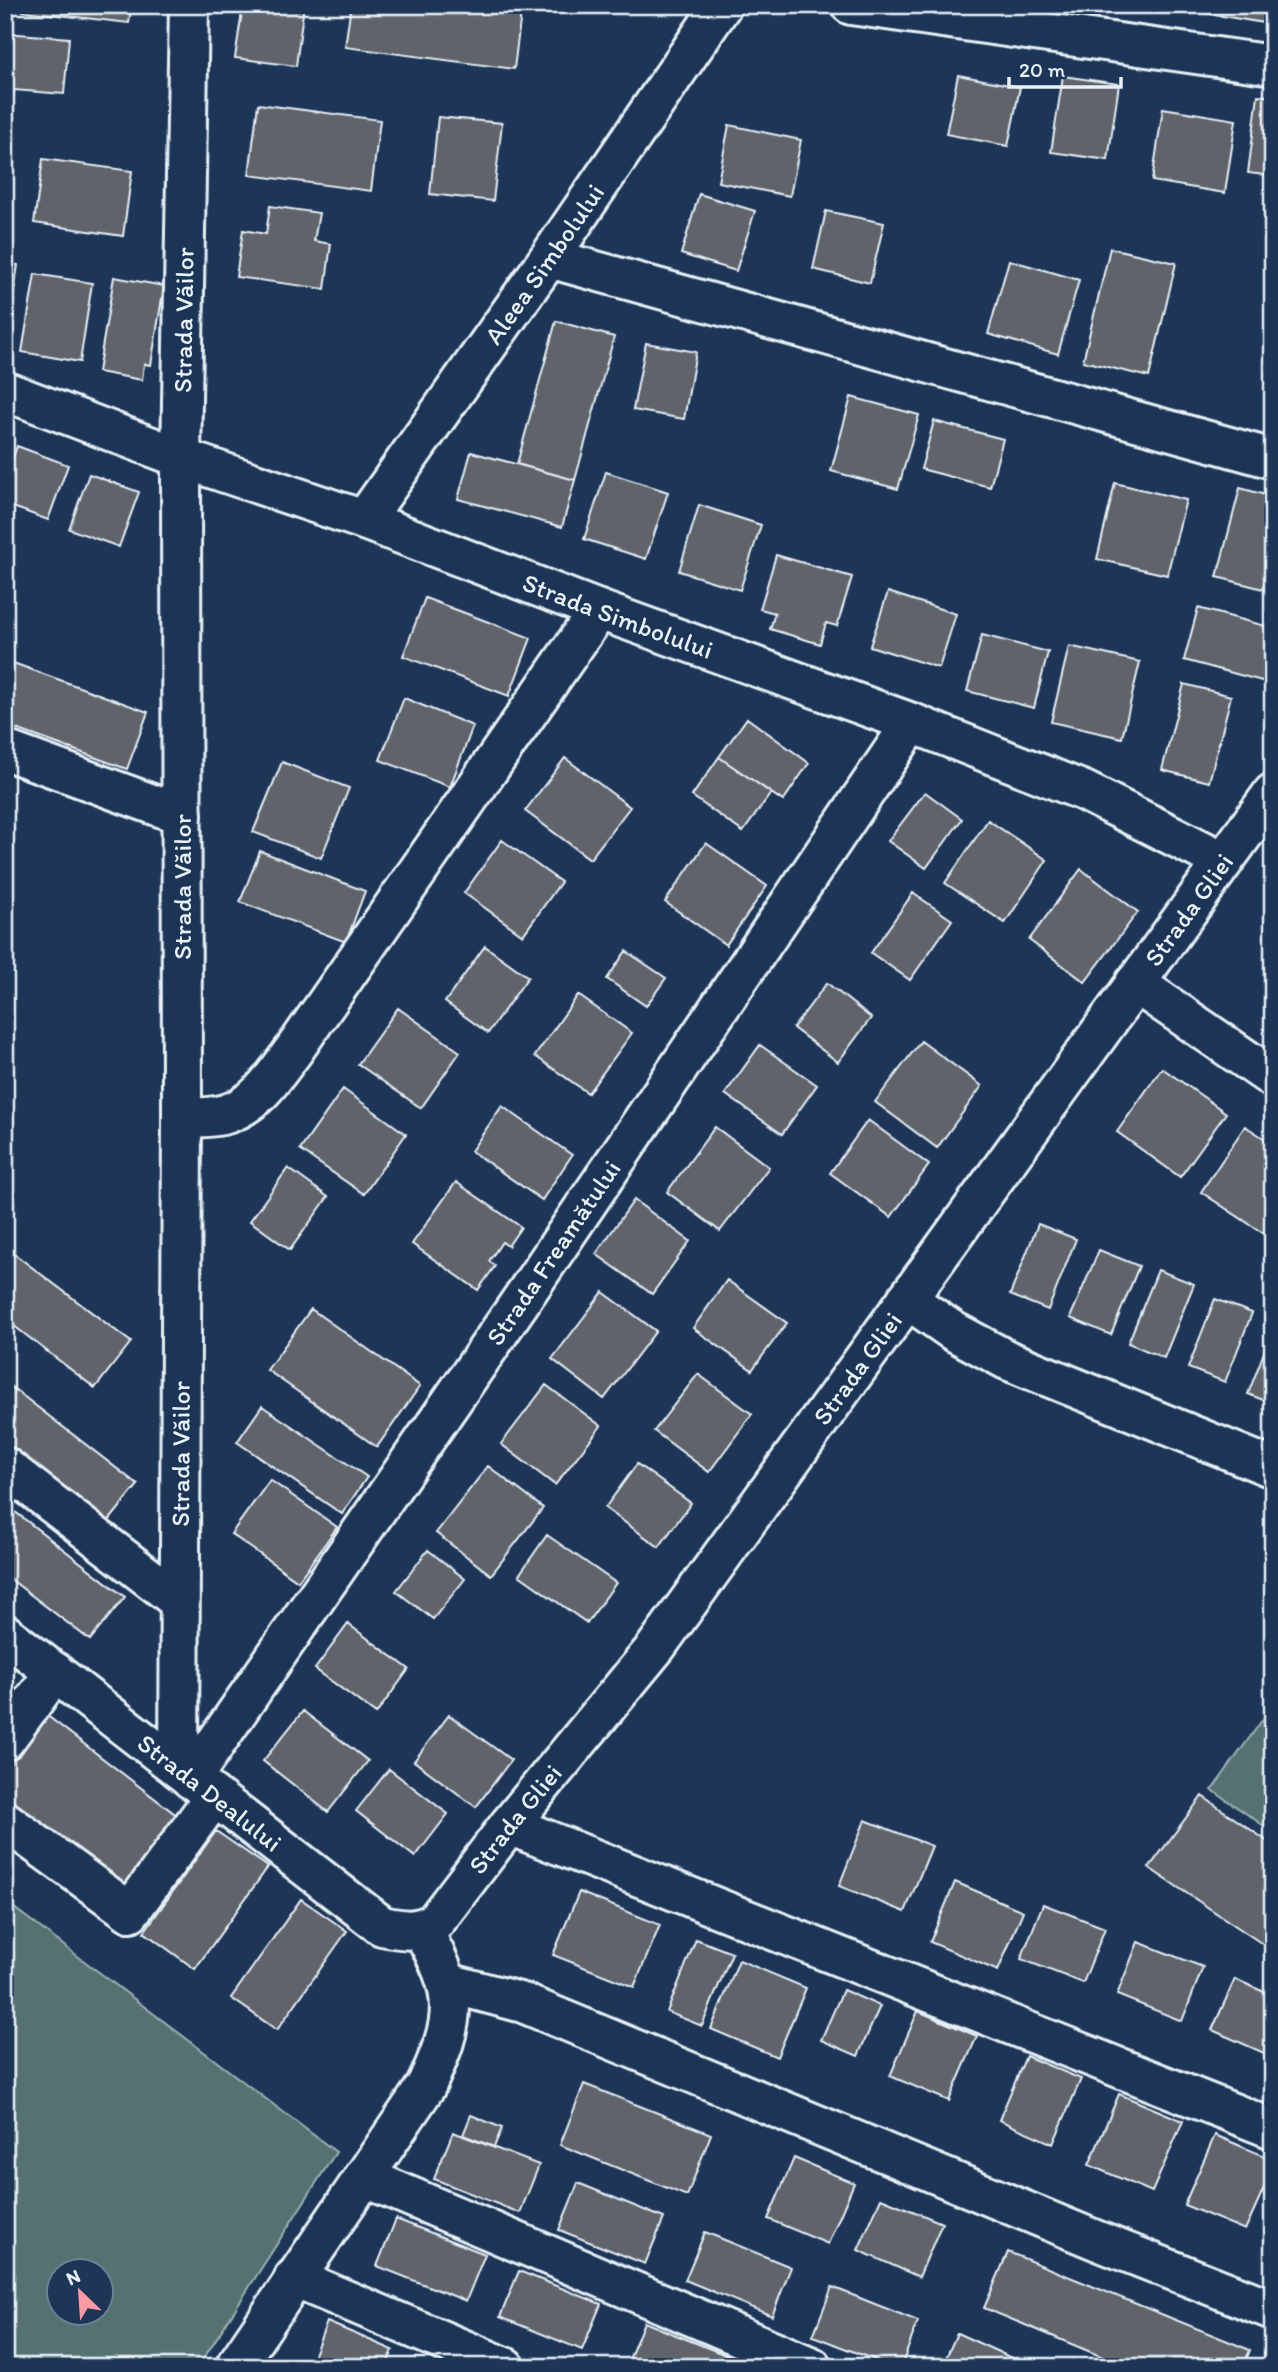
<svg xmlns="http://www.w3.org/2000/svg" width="1278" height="2372" font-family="Itim,sans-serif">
  <rect width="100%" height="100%" fill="#1d3557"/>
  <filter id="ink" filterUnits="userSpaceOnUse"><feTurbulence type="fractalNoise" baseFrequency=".0143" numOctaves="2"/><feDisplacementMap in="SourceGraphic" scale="14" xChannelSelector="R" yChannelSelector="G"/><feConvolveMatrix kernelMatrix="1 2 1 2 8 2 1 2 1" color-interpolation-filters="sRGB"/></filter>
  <g filter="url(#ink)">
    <path fill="#54716f" stroke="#9eb1b4" stroke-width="2" fill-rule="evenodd" d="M1273,1705V1832L1212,1790Z
      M5,1901L336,2152L198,2367H5ZM60,2270H102V2312H60Z"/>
    <path fill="#60636a" stroke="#e8f1f8" stroke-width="2" d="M24,5H132L129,23L23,11Z
      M243,5H304L296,66L235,58Z
      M351,5H522L514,69L345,47Z
      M1199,5H1267L1264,23L1198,12Z
      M5,33L69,38L64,94L14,90L12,105L5,104Z
      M958,75L1020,87L1008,146L946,134Z
      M1063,76L1119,84L1108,160L1051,152Z
      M1258,95L1273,97V176L1248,173Z
      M258,104L380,120L371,191L249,175Z
      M1163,108L1236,120L1225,193L1152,181Z
      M438,117L502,123L493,201L430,194Z
      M729,125L801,140L790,196L718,182Z
      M43,159L132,171L123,236L34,223Z
      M699,194L755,211L736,271L681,254Z
      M270,206L319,213L314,241L331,244L325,289L236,277L243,230L266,234Z
      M826,211L884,223L870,283L813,269Z
      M1110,248L1176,263L1149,377L1083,361Z
      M1009,260L1079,280L1058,354L988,334Z
      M5,263L18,265L7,335H5Z
      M35,274L92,283L80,362L22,352Z
      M114,277L164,286L151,365L144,364L142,380L98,372Z
      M556,321L614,337L575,480L517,464Z
      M646,343L696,352L684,419L633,410Z
      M851,397L919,415L898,489L831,471Z
      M934,421L1003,439L990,487L921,469Z
      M17,446L68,465L48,520L5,504V480Z
      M471,452L575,480L562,527L458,499Z
      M606,472L668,492L646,559L584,539Z
      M89,474L139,492L119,547L69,529Z
      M1115,483L1186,500L1167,575L1097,559Z
      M1240,488L1273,497V553L1263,589L1217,577Z
      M699,505L761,525L740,590L679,571Z
      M776,555L852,577L837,626L826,623L820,644L770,629L775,613L760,609Z
      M888,592L956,614L939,668L870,646Z
      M425,598L531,638L509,696L403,656Z
      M1198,608L1273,628V684L1184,660Z
      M982,635L1048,652L1034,708L967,691Z
      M1069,646L1140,662L1122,738L1051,722Z
      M5,660L148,712L127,769L5,725Z
      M1184,684L1231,696L1209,782L1162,770Z
      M404,698L473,726L450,787L380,760Z
      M747,718L809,763L783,801L719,757Z
      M719,757L771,793L743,832L692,796Z
      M565,758L630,807L590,859L525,811Z
      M282,762L349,788L321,858L253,832Z
      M925,792L962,819L926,868L888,841Z
      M988,820L1047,860L1005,923L945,883Z
      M502,840L561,882L523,935L464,893Z
      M706,843L767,886L726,945L665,902Z
      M260,851L365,891L346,942L240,902Z
      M1081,869L1138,912L1085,982L1029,940Z
      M913,893L952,920L910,980L871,953Z
      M485,946L528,977L488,1033L445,1002Z
      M626,951L666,978L646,1006L607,979Z
      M827,983L871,1018L838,1062L793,1028Z
      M578,995L632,1033L588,1093L535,1056Z
      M398,1008L460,1052L421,1108L358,1064Z
      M921,1041L982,1086L937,1148L875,1102Z
      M760,1045L817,1085L782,1134L725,1094Z
      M1162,1068L1226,1113L1180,1177L1117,1132Z
      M343,1089L406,1134L364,1194L300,1150Z
      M502,1106L572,1155L542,1200L471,1151Z
      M868,1120L929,1165L891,1217L830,1173Z
      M1245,1126L1273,1144V1218L1263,1233L1201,1192Z
      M715,1127L769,1167L720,1231L667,1192Z
      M288,1168L328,1197L290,1250L250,1221Z
      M456,1182L521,1227L508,1246L502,1242L489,1261L495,1266L478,1290L412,1244Z
      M634,1200L690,1241L652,1294L596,1254Z
      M1038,1224L1076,1239L1048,1310L1010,1295Z
      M5,1247L131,1342L95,1388L5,1319Z
      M1099,1250L1139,1266L1111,1335L1070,1318Z
      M1158,1270L1194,1284L1164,1358L1128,1343Z
      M727,1280L787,1323L752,1370L693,1328Z
      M603,1292L656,1331L604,1399L552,1359Z
      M1215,1299L1252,1313L1225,1382L1188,1368Z
      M311,1309L420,1386L377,1447L267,1370Z
      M1273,1329V1404L1248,1394Z
      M698,1374L752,1414L709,1472L654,1431Z
      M5,1382L138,1485L103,1528L5,1452Z
      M546,1385L601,1426L555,1485L501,1444Z
      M262,1406L367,1477L342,1514L237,1442Z
      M637,1464L691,1503L659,1547L605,1508Z
      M488,1466L543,1508L491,1575L436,1533Z
      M270,1480L337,1527L298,1581L231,1534Z
      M5,1504L125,1597L90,1640L5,1575Z
      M547,1535L616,1583L587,1623L519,1575Z
      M428,1550L465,1579L433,1619L396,1591Z
      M348,1624L409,1669L376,1714L315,1669Z
      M303,1711L368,1761L328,1812L263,1761Z
      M45,1714L179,1817L120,1893L5,1805V1764Z
      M449,1715L511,1760L476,1807L414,1761Z
      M389,1769L448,1814L415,1857L356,1811Z
      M1202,1796L1273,1845V1951L1149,1868Z
      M865,1820L932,1846L905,1912L839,1886Z
      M216,1831L268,1867L195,1969L144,1932Z
      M955,1882L1023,1911L998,1971L930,1942Z
      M579,1892L660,1925L634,1987L553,1955Z
      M301,1899L347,1931L277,2030L231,1998Z
      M1043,1904L1105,1928L1083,1983L1021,1959Z
      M696,1939L732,1953L702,2026L667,2012Z
      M1138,1942L1203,1967L1182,2021L1117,1995Z
      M739,1960L806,1988L777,2057L711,2029Z
      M1235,1979L1273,1996V2057L1212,2030Z
      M843,1990L880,2006L858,2056L821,2040Z
      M918,2011L977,2036L949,2101L890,2076Z
      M1026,2056L1081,2079L1053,2144L999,2120Z
      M584,2084L711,2134L687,2196L560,2145Z
      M1119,2094L1183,2121L1152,2192L1089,2165Z
      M471,2115L502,2128L494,2147L463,2135Z
      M453,2132L539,2165L520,2213L434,2179Z
      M1215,2135L1273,2160V2168L1245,2230L1184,2205Z
      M794,2158L854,2183L828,2244L768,2219Z
      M578,2183L664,2218L645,2264L559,2230Z
      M881,2198L942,2223L919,2277L858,2250Z
      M396,2219L485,2254L466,2301L377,2266Z
      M705,2232L791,2267L772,2316L685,2280Z
      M1008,2252L1250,2350L1243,2367H1127L984,2308Z
      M519,2271L601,2304L582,2350L500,2317Z
      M832,2287L918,2321L901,2367H893L813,2336Z
      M327,2322L393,2350L386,2367H309Z
      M644,2322L733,2358L730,2367H626Z
      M957,2333L1031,2367H942Z
      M1273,2337V2367H1261Z"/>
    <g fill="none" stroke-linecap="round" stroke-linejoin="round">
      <defs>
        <g id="minor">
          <path d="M851,5L1273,65"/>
          <path d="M549,258L1273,459"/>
          <path id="s1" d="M5,391L181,458L364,520L599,610L912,723L1084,791L1223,861"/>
          <path id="s2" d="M364,520L549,258L722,5"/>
          <path d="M5,750L182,815"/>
          <path d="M1135,983L1273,1078"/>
          <path d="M182,1119C196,1117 213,1118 226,1114C258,1104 275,1075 294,1050L599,610"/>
          <path d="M907,1299L953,1331L1007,1360L1273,1468"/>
          <path d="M5,1467L179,1601"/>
          <path id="s3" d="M5,1634L382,1926C402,1930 417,1933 435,1922L509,1825L656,1647L1273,793"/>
          <path d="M5,1740L55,1672"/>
          <path id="s4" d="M179,1769L182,1119L181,458L189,5"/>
          <path id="s5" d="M191,1779L520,1302L912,723"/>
          <path d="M5,1821L130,1912L214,1797"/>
          <path d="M509,1825L1273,2129"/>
          <path d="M448,1983L523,2003L1098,2241L1273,2310"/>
          <path d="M364,2177L812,2367"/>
          <path d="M294,2278L505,2367"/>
          <path d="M235,2367L426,2086C457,2018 460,1996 422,1930"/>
        </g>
      </defs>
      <use href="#minor" stroke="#e8f1f8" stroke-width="44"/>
      <use href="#minor" stroke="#1d3557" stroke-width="38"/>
    </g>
  </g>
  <g text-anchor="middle" stroke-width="5" stroke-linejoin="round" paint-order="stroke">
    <g font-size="26" fill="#e8f1f8" stroke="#1d3557">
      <text dy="9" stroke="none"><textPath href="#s2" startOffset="313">Aleea Simbolului</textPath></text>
      <text dy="9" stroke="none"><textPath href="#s4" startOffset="1449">Strada Văilor</textPath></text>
      <text dy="9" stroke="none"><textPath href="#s1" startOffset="653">Strada Simbolului</textPath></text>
      <text transform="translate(182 887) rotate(-90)" y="9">Strada Văilor</text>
      <text dy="9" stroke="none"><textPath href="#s3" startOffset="1794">Strada Gliei</textPath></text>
      <text dy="9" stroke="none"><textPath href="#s5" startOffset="639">Strada Freamătului</textPath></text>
      <text dy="9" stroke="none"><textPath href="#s3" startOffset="1228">Strada Gliei</textPath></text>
      <text dy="9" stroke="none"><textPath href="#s4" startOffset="315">Strada Văilor</textPath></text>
      <text dy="9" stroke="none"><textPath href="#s3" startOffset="259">Strada Dealului</textPath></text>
      <text dy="9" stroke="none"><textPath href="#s3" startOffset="662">Strada Gliei</textPath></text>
    </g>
  </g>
  <rect width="1278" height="2372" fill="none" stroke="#1d3557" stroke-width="28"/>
  <rect x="14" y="14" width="1250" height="2344" fill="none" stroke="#e8f1f8" stroke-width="2.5" filter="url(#ink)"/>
  <g transform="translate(80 2292) rotate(335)"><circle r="33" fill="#1d3557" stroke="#6e8097" stroke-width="2"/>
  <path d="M0-5L12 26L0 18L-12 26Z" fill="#ff9aa2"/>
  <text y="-10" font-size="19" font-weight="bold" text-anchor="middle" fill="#e8f1f8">N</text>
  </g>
  <path d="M1009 77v10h112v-10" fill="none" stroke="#e8f1f8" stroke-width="3.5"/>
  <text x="1019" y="77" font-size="21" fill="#e8f1f8" stroke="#1d3557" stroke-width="5" paint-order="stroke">20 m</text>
</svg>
